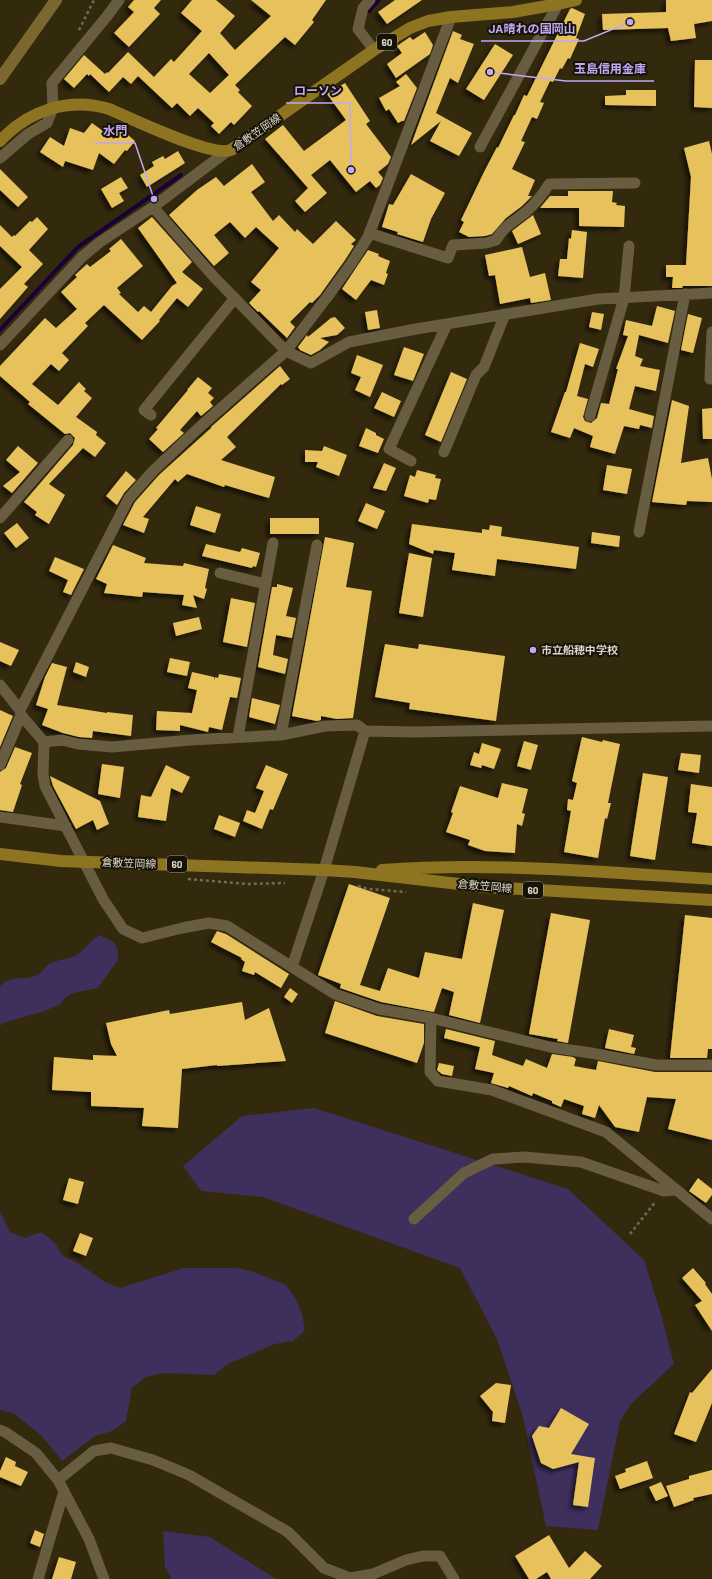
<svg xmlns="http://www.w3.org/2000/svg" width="712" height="1579" font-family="Barlow,'Noto Sans JP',sans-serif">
  <defs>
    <filter id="shadow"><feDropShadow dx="-3.5" dy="3.5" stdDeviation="2" flood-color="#0009"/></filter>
  </defs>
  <rect width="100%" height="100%" fill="#33290d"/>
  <path fill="#3f2f5d" d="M100,935L115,943L118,951V960L98,988L73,993L66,997L60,1004L45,1011L3,1023L0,1026V986C15,973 21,982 37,975C42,973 45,966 51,963C59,959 69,960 77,955C86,949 90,940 100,935Z
    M314,1108L568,1189L644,1260L661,1314L674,1364L632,1403L620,1421L598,1530L546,1526L523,1417L497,1339L460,1268L263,1197L201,1191L183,1166L242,1116Z
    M0,1211L10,1232L25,1238L41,1232L54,1242L63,1256L78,1263L105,1282L120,1288L184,1268H237L254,1272L286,1285L296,1299L302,1314L305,1330L293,1341L275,1344L228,1364L214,1375L163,1373L146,1377L132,1388L126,1421L112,1431L95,1436L62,1461L41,1435L13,1413L0,1410Z
    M163,1531L210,1537L276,1579H172L165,1567Z"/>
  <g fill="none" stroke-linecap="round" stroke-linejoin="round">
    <path stroke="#190036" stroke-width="4" d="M369,11L379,0
      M0,330L78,247L181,175"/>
  </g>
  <path fill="#e7c25c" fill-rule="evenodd" filter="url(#shadow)" d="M134,0H161L154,8L160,14L129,47L114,33L134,12L128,7Z
    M192,0H216L235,16L220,33L235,50L271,16L251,0H326L312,20L314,22L295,45L285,37L235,85L240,90L238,92L252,106L234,125L231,122L219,134L211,126L214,123L198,108L190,116L177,103L172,108L138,76L131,84L123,77L109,92L90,74L89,76L87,74L74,88L64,79L84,55L105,74L107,72L108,73L128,52L154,77L171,59L174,62L202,31L181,13ZM209,53L229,75L210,93L189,74Z
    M395,0H422L387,24L378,12Z
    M666,0H712V21L694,24L696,38L671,41L668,28L603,30L602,14L666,12Z
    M572,8L585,14L576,38L579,39L570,59L568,58L562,69L560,68L553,82L550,81L540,102L544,103L537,119L532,117L521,141L525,142L512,169L535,180L528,196H532L522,206L506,218L492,234L485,236L469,237L459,232L464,222L461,220L484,172L497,147L498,148L514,115H515L524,95L527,96L570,9Z
    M453,31L462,35L460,39L474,44L458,83L450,78L436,113L472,133L459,156L430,141L441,121L411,145Z
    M425,32L433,45L430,54L396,78L387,64L402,53L397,46L410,37L413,40Z
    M495,44L513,55L484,100L466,89Z
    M695,60H712V108L694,107Z
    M406,74L417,88L404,121H402L398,123L389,109L386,111L379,98L400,86L396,82Z
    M345,83L370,121L366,124L391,157L388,164L378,172L383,178L380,185L376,188L370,181L356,192L330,160L311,175L327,193L305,212L295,201L308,188L265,139L283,125L304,151L346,120L327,94Z
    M626,90H656V106L605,105V96L626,95Z
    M92,123L114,139L121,129L135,141L127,151L125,150L114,164L99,153L93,170L65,161L63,167L40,152L50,137L64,146L70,128L84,133Z
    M709,141L712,154V286H683L682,288H672L673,277H666V265H686L691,177L684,148Z
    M178,151L185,163L147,187L140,175L154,166L152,162L163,156L165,159Z
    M252,164L265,182L251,192L273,221L279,215L295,232L297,229L313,244L336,221L356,240L351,244L354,246L345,260L320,295L312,303L310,302L290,322L295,327L287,338L259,311L258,312L249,303L261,290L251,282L279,248L256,227L245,238L230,222L214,235L229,253L214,266L169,215L197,190L216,177L224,186Z
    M0,169L28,197L18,207L0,190Z
    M411,174L445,193L431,219L423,242L397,234L398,232L382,227L389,204L393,205Z
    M121,177L128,188L119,193L124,201L112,208L101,189Z
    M568,191H613L612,202L617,203L616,205L625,206L624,227L579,226V208H540L550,196H568Z
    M533,215L541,234L518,244L512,231Z
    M37,217L48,229L29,250L43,264L24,284L28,287L0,319V289L22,267L0,246V225L12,237L14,235L15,236L30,221L32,222Z
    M152,217L192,262L182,272L203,289L188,307L177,298L159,320L160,321L142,340L104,305L85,323L88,326L62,353L69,360L59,371L51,364L32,384L58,405L79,382L86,389L84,391L92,398L76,417L97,432L96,435L106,443L95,457L83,448L49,484L65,495L49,524L35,515L37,512L24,502L73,445L75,438L70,433L65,434L28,404L30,402L0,376V366L45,318L56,328L77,309L61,292L77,277L75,275L87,264L90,267L111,251L109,249L121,239L143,266L117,288L121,293L119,294L138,312L144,306L151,312L172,286L177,283L138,228Z
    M572,230L587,232L583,278L558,276L560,259H567L569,238L571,239Z
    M522,247L530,277L545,273L551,300L531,303L530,298L500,304L495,275L489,276L485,255Z
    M368,250L379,254L378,256L390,261L386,273L388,274L384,285L371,280L356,300L342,289Z
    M657,306L675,311L668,343L639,335L635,356L643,359L640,366L660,370L656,391L635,386L629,409L654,416L652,428L640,425L639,429L624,426L615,454L590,447L593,436L574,428L570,438L551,432L565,392H566L580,343L599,349L593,367L585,364L577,396L588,399L583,417L585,421L591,423L597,418L601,403L609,404L618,369H616L628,336L623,335L626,320L652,326Z
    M377,310L380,328L368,330L365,312Z
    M592,312L604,314L601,330L589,327Z
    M688,314L702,318L693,353L681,350Z
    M335,317L345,328L337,335L320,338L329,342L320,350L311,355L300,350L298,347L307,335L308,337L331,318Z
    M404,347L424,354L413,381L394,375Z
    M357,355L383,365L370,397L355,390L361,377L351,373Z
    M280,366L290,379L282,385L281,384L227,437L236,447L221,460L275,477L269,498L225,485L224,487L187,474L178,482L175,479L143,517L149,519L144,533L123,525L135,502L159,475L211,428V427Z
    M451,372L467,379L441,442L425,435Z
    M198,377L212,388L208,393L214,398L210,402L213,406L201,416L197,411L180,430L184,433L163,452L149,439L158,429L156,428L188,390H187Z
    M382,392L401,401L394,417L374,408Z
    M672,400L689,406L681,463L708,458L712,479V502L687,501L686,505L652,502Z
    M712,408V439H703L702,409Z
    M366,428L376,433V435L384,439L378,453L359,446Z
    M18,446L38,463L12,493L3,486L20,472L6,460Z
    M324,446L347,455L339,476L316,467L318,462H305V450L322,451Z
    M384,463L396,468L386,491L373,488Z
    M607,465L632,469L627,494L603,490Z
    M417,470L436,475L435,478L441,479L436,500L429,499L428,503L404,496L410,475L415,477Z
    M126,471L136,480L124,493L117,505L106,496Z
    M366,503L385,511L377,529L358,521Z
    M196,506L221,514L215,533L190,525Z
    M270,518H319V534H270Z
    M17,523L29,538L16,548L4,533Z
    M412,524L482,533V529L489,530L490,525L502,527L501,536L579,547L576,569L497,559L495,576L452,570L455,553L434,550L433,554L409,544Z
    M592,532L620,536L619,547L591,543Z
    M325,537L354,543L346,587L372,591L353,718L337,719L321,716V720L317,721L292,716Z
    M206,544L240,552L242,548L260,553L256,567L253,566L252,568L202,556Z
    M113,545L146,558L144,563L183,566L184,563L209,569L205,588L207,589L204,599L193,595L197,608L182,605L184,595L143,592L142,597L104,593L107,584L96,579Z
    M409,553L432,558L423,617L399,613Z
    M55,557L84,569L71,595L63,592L68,580L49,571Z
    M277,584L293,588L286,616L296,618L292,638L276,635L273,655L288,659L285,674L258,667L272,587H277Z
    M231,598L255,603L247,647L223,642Z
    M199,617L202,629L176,636L173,623Z
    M0,642L19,650L11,666L0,661Z
    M385,644L418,649L419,644L505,656L496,721L409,709L410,703L375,697Z
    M170,658L190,662L187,676L167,672Z
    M76,662L89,667L86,677L73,672Z
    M52,663L67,667L57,705L107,713V712L133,715L131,736L93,731L92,738L79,737L63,733L42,725L48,709L36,705L45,677Z
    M192,672L214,677V680L215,677L218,678L219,674L241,678L237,698L230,697L222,730L209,727L208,732L180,725V731L156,730L157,711L192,713L197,690L188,688Z
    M252,698L280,705L275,724L249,717Z
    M0,710L13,716L0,747Z
    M582,737L602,742L603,740L620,744L608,803H611L607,819L605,818L598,858L564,852L571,811L567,810L568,799L573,800L577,783L572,781Z
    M524,741L538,745L531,770L517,766Z
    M482,743L501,749L494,769L482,765L481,768L470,765L474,752L479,754Z
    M15,747L32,753L20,784L22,785L13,812L0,810V772L6,768Z
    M681,753L701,755L699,773L678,770Z
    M102,764L124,767L120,798L98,794Z
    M166,765L190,777L182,793L171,788L166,821L138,817L141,795L151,797Z
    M266,765L288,774L273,810L270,809L262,829L243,821L247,810L255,813L264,791L256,788Z
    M643,773L668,777L655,860L630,856Z
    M50,776L100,801L109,824L97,830L93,820L76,829L53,786Z
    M502,783L528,789L522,813L525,814L522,826L517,824L515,853L485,851L468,845L470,840L446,832L453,813L451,812L460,786L498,798Z
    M691,784L712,787V846L692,843L697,813L688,812Z
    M219,815L240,823L235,837L214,829Z
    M349,884L390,898L360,985L380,991L388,968L419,978L425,952L462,959L473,903L504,910L480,1023L449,1015L454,992L442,988L434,1012L381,1002L340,988L341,984L318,975Z
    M551,913L590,920L568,1043L557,1041L558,1039L529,1034Z
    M685,915L712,918V1049H708L707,1058H670Z
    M217,931L226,934L289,974L281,988L255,972L254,975L242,971L245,962L241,959L242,958L211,942Z
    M290,988L298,994L292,1003L284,997Z
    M335,1001L377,1016L424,1024V1043L417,1063L325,1033Z
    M242,1002L245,1020L269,1008L286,1061L217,1066V1065L182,1069L178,1128L142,1126L144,1108L91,1106V1092L52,1090L54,1057L93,1060V1055L117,1056L111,1044L106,1023L169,1010L170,1014Z
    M446,1029L495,1041L492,1055L523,1066L526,1059L547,1068L552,1054L573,1057L576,1059L574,1066L596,1070L598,1061L655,1072H712V1140L668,1129L676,1099L647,1097L639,1132L615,1127L599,1105L595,1118L582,1114L584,1106L564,1099L561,1107L552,1103V1101L533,1093L532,1096L509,1086L508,1088L491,1083L494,1073L475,1069L480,1047L444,1038Z
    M609,1029L634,1035L631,1047L636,1048L634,1054L605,1048Z
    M439,1063L454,1066L452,1076L442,1074L437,1070Z
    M69,1178L84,1182L78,1204L63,1200Z
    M698,1178L712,1189V1195L706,1203L689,1191Z
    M80,1233L93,1238L86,1256L73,1251Z
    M693,1268L706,1283L705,1284L712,1294V1331L695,1305L702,1301L682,1278Z
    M712,1369V1403L696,1442L674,1434L690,1392L692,1393Z
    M496,1383L511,1385L505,1423L492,1421L493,1412L480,1396Z
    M561,1408L589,1424L571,1454L595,1458L588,1507L573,1505L579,1462L553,1469L541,1463L532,1436L539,1426L549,1428Z
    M6,1457L16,1462L15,1466L28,1472L21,1486L0,1477V1471Z
    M647,1461L653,1478L620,1489L615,1476L626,1472L625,1469Z
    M712,1470V1494L693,1498L694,1500L674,1507L666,1486L689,1479V1476Z
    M661,1482L668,1496L656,1501L649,1487Z
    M35,1530L44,1534L40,1547L30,1543Z
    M549,1535L569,1568L585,1551L602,1566L590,1579H551L547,1572L536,1579H529L515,1556Z
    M59,1557L76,1562L71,1579H52Z"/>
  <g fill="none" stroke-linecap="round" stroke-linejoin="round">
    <path stroke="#736b53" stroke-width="2.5" stroke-dasharray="3 3" stroke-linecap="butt" d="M79,30L94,0
      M188,879L247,884L285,883
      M358,886L368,889L406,892
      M630,1234L656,1201"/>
    <path stroke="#685d40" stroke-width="11" d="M370,0L363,8L358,29L374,50
      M480,147L558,4
      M0,158L28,134L47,123L53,108L52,83L108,15L119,0
      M153,207L214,277L286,351L311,363L349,342L416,329L598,299L712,293
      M369,233L448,258L453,245L486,243L496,240C506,224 514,222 527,211C536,203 543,194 549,184L635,183
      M0,345L82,257L100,242L153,207L226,152
      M710,379L712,332
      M151,415L144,410L235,298
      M590,416L624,298L629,246
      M444,452L476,375L484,367L505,314
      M411,461L389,449L447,324
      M0,518L68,440
      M639,532L685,294
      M220,573L266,584
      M0,685L20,710L21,715L44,742L43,774L45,786L103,899L123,929L142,938L182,928L209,923L227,926L335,994L379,1009L431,1018L550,1047L591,1053L656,1065H712
      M20,710L129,498L154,470L202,425L286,351L328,296L351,264L368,237L451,17
      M281,735L317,545
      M238,737L273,543
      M44,742L62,740L78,744L112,747L191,740L281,735L325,726L357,725L365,731L415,732L712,726
      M0,765L21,715
      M0,817L66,826
      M292,967L324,870L365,731
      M431,1018L430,1072L438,1081L492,1090L606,1132L712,1219
      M414,1219L464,1173L493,1159L524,1157L581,1162L664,1191L675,1190
      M0,1430L5,1432L36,1453L58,1480L89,1539L104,1579
      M58,1480L94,1451L111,1448L153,1460L189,1475L288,1532L324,1568L350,1578L373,1574L406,1560L423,1556H440L454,1579
      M38,1579L64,1491"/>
    <path stroke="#7b6830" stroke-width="12" d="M0,79L56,0"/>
    <path stroke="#8d7420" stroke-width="12" d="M0,141C29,110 69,97 109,109C131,118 212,158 231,150L374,50L410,28L428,21L451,17L513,12L558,4L576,0
      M0,854L61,861L324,870L355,872L485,887L712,900
      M382,870C492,862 602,872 712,879"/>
  </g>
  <circle fill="#c0a8f3" stroke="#171207" stroke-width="1.5" cx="533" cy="650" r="4"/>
  <g text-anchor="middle" stroke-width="4" stroke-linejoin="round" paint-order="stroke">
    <g fill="#171207" stroke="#a19b8d" stroke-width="1">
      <rect x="377" y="34" width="20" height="16" rx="3"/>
      <rect x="167" y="856" width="20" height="16" rx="3"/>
      <rect x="523" y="882" width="20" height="16" rx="3"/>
    </g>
    <g font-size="10" font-weight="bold" fill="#dcd6c6">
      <text x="387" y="46">60</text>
      <text x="177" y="868">60</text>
      <text x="533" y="894">60</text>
    </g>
    <g font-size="11" fill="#dcd6c6" stroke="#171207">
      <text transform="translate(257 132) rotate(-35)" y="4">倉敷笠岡線</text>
      <text transform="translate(129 863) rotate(2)" y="4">倉敷笠岡線</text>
      <text transform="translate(485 886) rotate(5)" y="4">倉敷笠岡線</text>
    </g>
    <g font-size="11" font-weight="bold" fill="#dcd6c6" stroke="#171207" text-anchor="start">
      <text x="541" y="654">市立船穂中学校</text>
    </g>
  </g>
  <path fill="none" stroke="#c0a8f3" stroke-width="1.5" d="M630 22L584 41H481M490 72L566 81H654M351 170L350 103H286M154 199L135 143H95"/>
  <g fill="#c0a8f3" stroke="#171207" stroke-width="1.5">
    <circle cx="630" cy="22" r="4"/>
    <circle cx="490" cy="72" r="4"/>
    <circle cx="351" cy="170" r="4"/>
    <circle cx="154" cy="199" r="4"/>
  </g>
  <g font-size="12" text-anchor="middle" font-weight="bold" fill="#c0a8f3" stroke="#171207" stroke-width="4" stroke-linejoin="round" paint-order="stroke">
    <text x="532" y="33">JA晴れの国岡山</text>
    <text x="610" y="73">玉島信用金庫</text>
    <text x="318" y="95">ローソン</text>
    <text x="115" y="135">水門</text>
  </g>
</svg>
